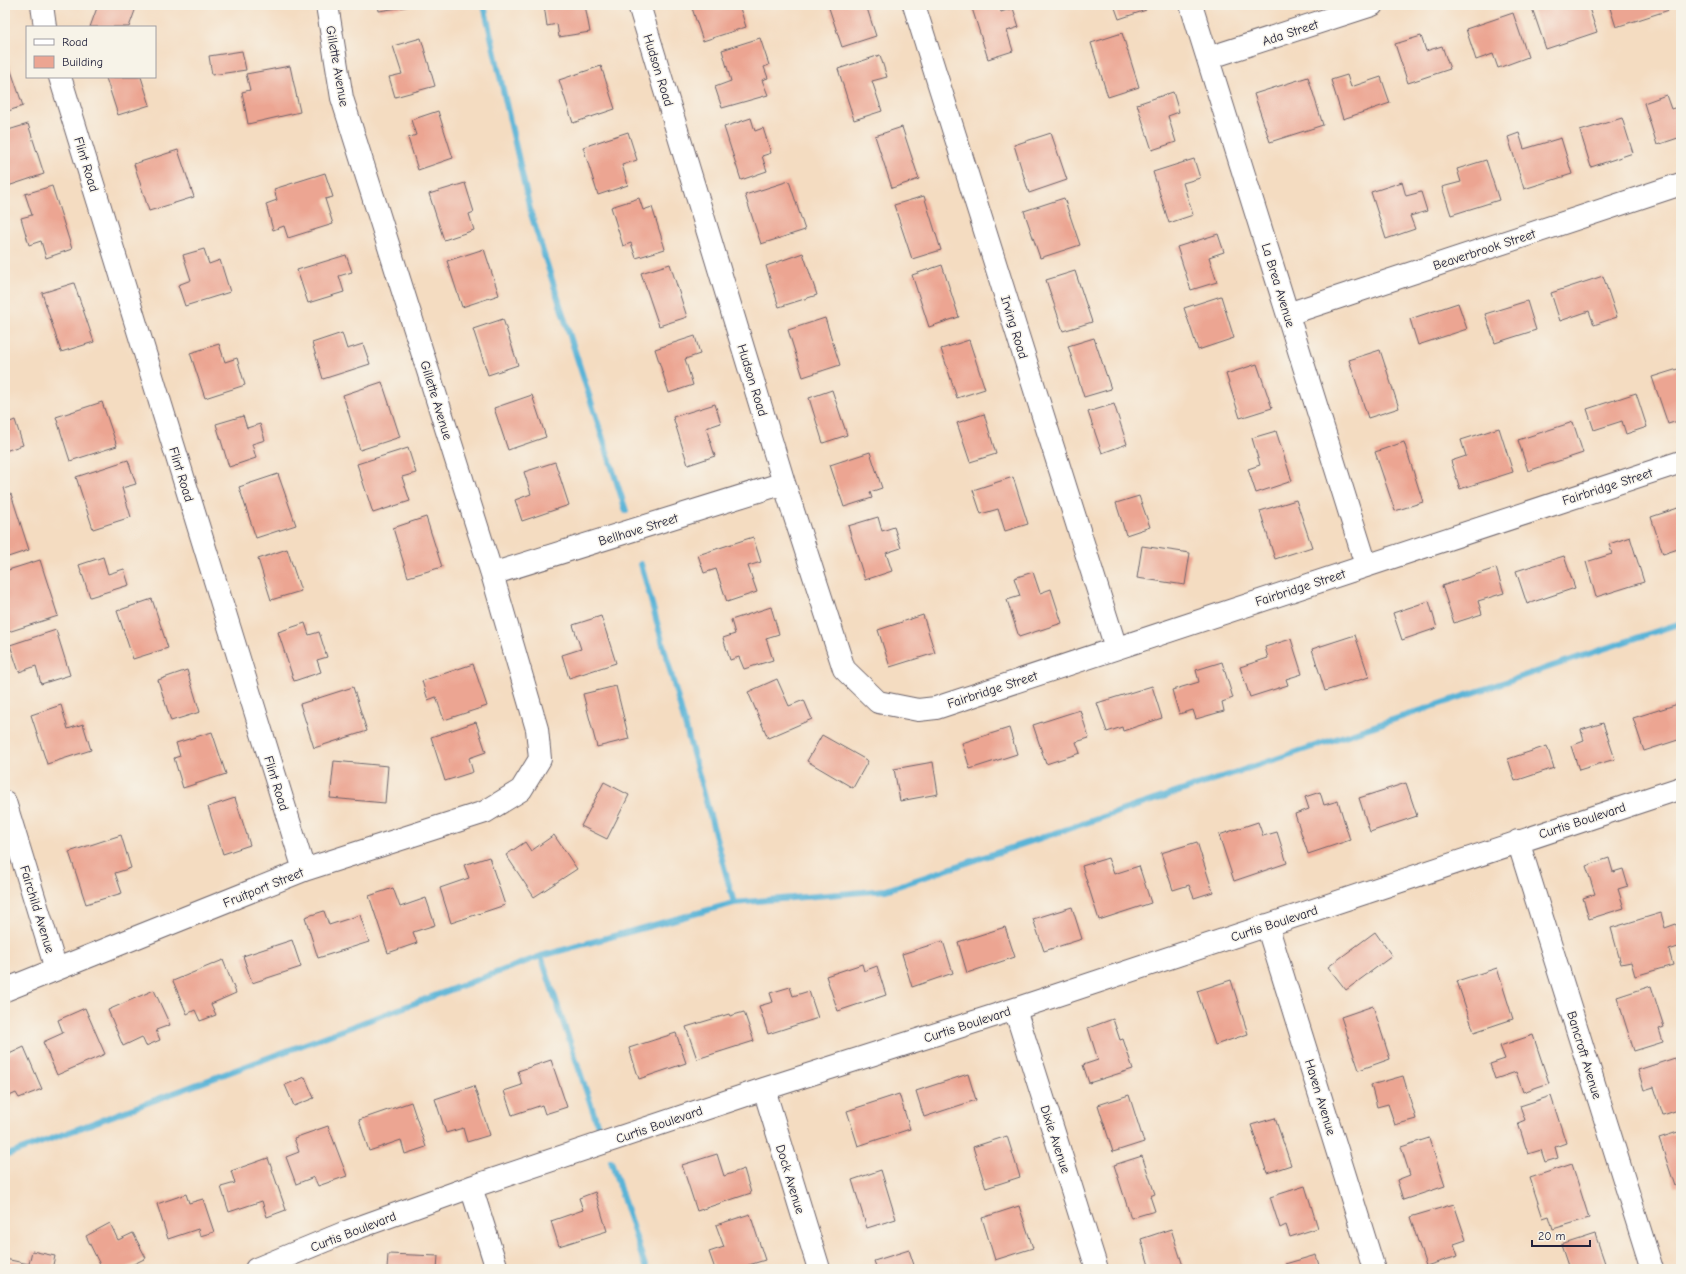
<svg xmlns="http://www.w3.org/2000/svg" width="1686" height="1274" font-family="'Comic Neue',sans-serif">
  <rect width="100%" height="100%" fill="#f7f3e8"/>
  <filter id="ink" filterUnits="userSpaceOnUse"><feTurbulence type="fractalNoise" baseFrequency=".025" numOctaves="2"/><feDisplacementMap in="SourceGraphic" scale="8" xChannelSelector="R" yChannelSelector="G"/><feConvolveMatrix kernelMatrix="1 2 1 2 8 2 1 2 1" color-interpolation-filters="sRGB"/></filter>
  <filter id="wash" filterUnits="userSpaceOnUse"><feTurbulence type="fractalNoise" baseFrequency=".012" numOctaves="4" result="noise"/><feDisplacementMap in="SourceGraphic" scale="16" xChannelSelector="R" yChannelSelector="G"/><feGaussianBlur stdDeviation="0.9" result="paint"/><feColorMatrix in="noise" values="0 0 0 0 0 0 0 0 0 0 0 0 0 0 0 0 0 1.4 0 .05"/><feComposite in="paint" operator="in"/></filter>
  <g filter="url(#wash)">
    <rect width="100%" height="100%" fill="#f4dcc1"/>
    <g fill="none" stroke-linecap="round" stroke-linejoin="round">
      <path stroke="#5ab4d7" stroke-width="6" d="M484,5L531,214L626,511
        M641,564L734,903
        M541,956L601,1135
        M5,1156L541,956L734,903L886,890L1681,623
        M611,1161L646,1269"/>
    </g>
    <g id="blocks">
      <path fill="#eca592" d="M98,5H137L129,27H90Z
        M378,5H411V6L379,11Z
        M544,5H585L590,32L559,37L557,24L547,26Z
        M691,5H739L746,27L703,41Z
        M828,5H866L876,36L842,47Z
        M971,5H999L1001,12L1013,8L1019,27L1007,31L1013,51L988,59Z
        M1114,5H1145L1146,10L1119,19Z
        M1239,5H1248L1240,8Z
        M1531,5H1588L1597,32L1546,49Z
        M1609,5H1667L1669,10L1616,27Z
        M1513,13L1528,57L1498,68L1493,54L1476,60L1466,29Z
        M1122,33L1139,87L1108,97L1091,43Z
        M1421,36L1426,51L1442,46L1450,69L1408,83L1395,44Z
        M421,38L435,86L395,97L389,77L402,74L393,46Z
        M760,38L769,65L764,67L768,78L762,80L768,95L722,108L715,87L731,81L722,50Z
        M242,51L246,70L212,75L209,56Z
        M5,53L23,106L5,112Z
        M880,55L887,77L872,81L882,111L854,120L838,69Z
        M290,66L300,112L248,124L242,92L250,90L246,74Z
        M601,66L615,109L573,123L559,80Z
        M1347,75L1351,87L1381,77L1390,103L1343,119L1331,80Z
        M108,77H141L150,105L118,115L106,78Z
        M1308,77L1323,125L1270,142L1254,94Z
        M1173,92L1179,112L1168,116L1176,142L1152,150L1137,104Z
        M1666,95L1671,109L1681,106V137L1657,145L1644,103Z
        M438,111L453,158L418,170L408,138L416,135L411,120Z
        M751,118L755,131L763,128L771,153L762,156L767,171L741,180L724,127Z
        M1622,118L1633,153L1591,167L1580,131Z
        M28,124L44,174L5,187V131Z
        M902,127L919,179L892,188L875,136Z
        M628,132L637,160L622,165L628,185L598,195L583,147Z
        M1051,133L1067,180L1029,193L1014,145Z
        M1519,133L1524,149L1561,138L1572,174L1524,189L1508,137Z
        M178,150L194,197L149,211L134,164Z
        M1194,159L1200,178L1183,183L1193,215L1169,223L1153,172Z
        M1486,160L1499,200L1451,215L1442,187L1461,182L1457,169Z
        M325,173L333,197L325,199L333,224L288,238L284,226L273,230L266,204L277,200L274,189Z
        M789,181L805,230L761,244L745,195Z
        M1402,182L1406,196L1421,192L1427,211L1410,216L1415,229L1386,239L1371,192Z
        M465,183L474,212L469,214L474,230L444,240L429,194Z
        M52,186L72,249L46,258L41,241L29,245L21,218L32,215L25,194Z
        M924,196L941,250L912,259L894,205Z
        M639,198L643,210L652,207L665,249L636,258L631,243L623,246L611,207Z
        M1064,198L1080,245L1040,258L1024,211Z
        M1218,234L1224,252L1209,257L1217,282L1191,290L1177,247Z
        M204,249L209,264L220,260L230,292L185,306L178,285L191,280L183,255Z
        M484,249L499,295L462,307L447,261Z
        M803,253L817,295L779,307L766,266Z
        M346,255L352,272L339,276L344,292L308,303L297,270Z
        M670,264L687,317L659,326L641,273Z
        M942,265L959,317L929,327L912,275Z
        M1075,271L1092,322L1063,331L1046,280Z
        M1603,276L1617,317L1594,325L1589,311L1560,321L1551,293Z
        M74,283L94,342L61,352L42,293Z
        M1221,296L1234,338L1198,350L1184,308Z
        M1527,301L1536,330L1495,343L1485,314Z
        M1458,303L1467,329L1418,345L1410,319Z
        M825,318L840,365L803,377L788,330Z
        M503,319L518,365L488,375L473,329Z
        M342,333L347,349L363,344L370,364L323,379L312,343Z
        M695,336L700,354L685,359L693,385L669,393L655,349Z
        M1094,338L1111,389L1084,397L1068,346Z
        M969,340L985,389L957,398L941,349Z
        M219,344L225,362L237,358L245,385L205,398L190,353Z
        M1380,350L1399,408L1368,418L1349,360Z
        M1257,364L1272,408L1240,418L1226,374Z
        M1681,368V420L1668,424L1652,377Z
        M382,382L400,437L360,450L343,395Z
        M832,390L847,435L823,443L809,398Z
        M1636,393L1647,427L1626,434L1622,421L1594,430L1587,409Z
        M532,395L546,437L508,450L494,408Z
        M102,402L117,446L70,461L56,417Z
        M715,404L721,423L706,428L715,456L688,465L673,417Z
        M1114,404L1127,444L1102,453L1088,412Z
        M984,414L996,454L970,462L957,423Z
        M243,416L247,428L260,424L265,440L252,444L256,458L229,467L216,424Z
        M15,420L23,445L5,451V424Z
        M1573,422L1583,453L1528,471L1518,440Z
        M1499,428L1513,472L1460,489L1451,461L1466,456L1461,440Z
        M1276,431L1292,481L1256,493L1248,469L1260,465L1252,438Z
        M1404,442L1423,502L1395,511L1375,452Z
        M408,448L416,473L402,477L410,501L373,513L357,464Z
        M870,452L882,488L870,492L872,498L844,507L830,465Z
        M128,460L136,484L122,488L131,517L93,529L76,477Z
        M555,462L569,505L522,521L515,500L531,494L524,472Z
        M278,474L296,525L256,538L239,487Z
        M1013,477L1028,524L1005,531L998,509L981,514L973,490Z
        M11,494L29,550L5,558V496Z
        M1139,496L1150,527L1126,535L1116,503Z
        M1296,500L1312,547L1275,559L1260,511Z
        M1681,507V548L1663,554L1651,517Z
        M426,517L442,567L408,577L393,528Z
        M878,517L882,531L894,527L901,548L886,553L892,571L865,580L848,526Z
        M753,537L761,562L748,566L757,592L727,602L716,569L704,573L698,555Z
        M1630,537L1644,582L1596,597L1586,562L1612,554L1609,544Z
        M1142,546L1190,553L1185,585L1137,578Z
        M287,549L301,591L271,600L258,559Z
        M1564,556L1575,588L1527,604L1516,571Z
        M103,557L108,574L124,569L129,585L90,597L79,565Z
        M40,560L58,616L5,633V604L8,603L5,595V571Z
        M1496,568L1504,593L1478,601L1482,614L1454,623L1442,586Z
        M1033,572L1040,593L1051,589L1062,623L1019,637L1007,600L1020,596L1014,578Z
        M152,599L168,648L133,659L117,611Z
        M1429,601L1437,628L1402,640L1393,613Z
        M771,607L779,634L766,638L773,660L744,669L739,657L730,660L723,638L735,634L731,620Z
        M923,615L935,653L890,667L878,630Z
        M601,616L616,663L569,678L562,655L581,649L573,625Z
        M305,623L309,635L319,632L327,657L317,660L321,672L294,681L278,632Z
        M56,630L70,675L41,684L36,666L19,672L10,645Z
        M1355,635L1369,677L1325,691L1312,649Z
        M1291,639L1302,674L1286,679L1288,685L1250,697L1240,667L1268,658L1265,647Z
        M1222,662L1233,698L1222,702L1224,711L1196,719L1193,710L1179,714L1172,690L1199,682L1196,670Z
        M473,664L487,706L444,720L436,697L428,700L422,681Z
        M187,670L200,712L171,721L158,680Z
        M777,679L789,706L804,700L812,719L768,738L748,692Z
        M616,686L629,739L597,747L583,694Z
        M1152,686L1162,718L1123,731L1122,727L1107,732L1097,703Z
        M353,687L367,731L314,748L300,704Z
        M1678,704L1681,714V739L1644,751L1633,718Z
        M61,705L68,729L83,724L91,750L47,764L31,715Z
        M1080,710L1089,738L1076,742L1080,753L1046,764L1033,725Z
        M476,722L486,752L469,758L473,772L445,781L431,737Z
        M1603,723L1615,759L1579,770L1571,746L1584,741L1581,730Z
        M1009,728L1017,754L970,769L962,743Z
        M212,732L226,774L183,788L174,758L180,756L176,743Z
        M822,735L868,761L853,788L807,761Z
        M1547,746L1554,768L1515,781L1508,759Z
        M334,761L388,766L385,803L330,798Z
        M933,762L938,794L900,801L894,769Z
        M604,782L629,795L607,839L581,826Z
        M1406,783L1417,816L1370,832L1359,798Z
        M1320,792L1324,805L1338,801L1350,840L1308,854L1295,814L1309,809L1305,797Z
        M235,798L250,845L223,854L208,807Z
        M1258,822L1263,836L1277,832L1287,863L1234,881L1219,835Z
        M121,835L131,868L115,873L122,893L86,904L69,852Z
        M554,835L577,869L534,897L506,855L525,842L531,851Z
        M1197,842L1213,892L1194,898L1189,885L1173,890L1161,853Z
        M489,857L505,905L451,923L440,888L469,878L464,865Z
        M1108,858L1114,874L1139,866L1151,903L1099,920L1082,866Z
        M1609,858L1613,872L1623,869L1628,886L1618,889L1624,908L1589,919L1583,898L1595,894L1586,866Z
        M393,888L400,907L426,898L435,925L413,932L417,943L388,953L369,896Z
        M1072,907L1082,939L1044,951L1033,919Z
        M324,911L329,925L360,915L369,942L318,958L305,917Z
        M1661,913L1665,928L1676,924L1681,942V946L1669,950L1673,965L1635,976L1631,962L1621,964L1611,928Z
        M1005,927L1015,957L967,973L958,942Z
        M1375,932L1392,956L1346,990L1328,967Z
        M292,940L301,967L252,983L243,956Z
        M943,941L953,973L912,987L902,954Z
        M223,960L236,993L211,1004L216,1015L200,1021L195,1010L187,1014L173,981Z
        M862,964L864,971L877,966L886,995L838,1011L826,976Z
        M1497,968L1513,1019L1474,1032L1457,981Z
        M1231,980L1248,1034L1215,1045L1197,991Z
        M1651,986L1664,1027L1659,1029L1663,1042L1634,1051L1617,997Z
        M790,987L793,996L809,991L818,1018L768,1034L759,1006L773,1002L770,993Z
        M154,990L170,1025L156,1030L160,1040L146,1046L142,1037L123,1046L108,1010Z
        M1373,1006L1390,1059L1359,1070L1341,1017Z
        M85,1008L105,1054L57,1075L43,1042L63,1033L58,1020Z
        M744,1012L754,1041L697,1059L686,1027L729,1014L730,1016Z
        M1113,1019L1120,1040L1123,1039L1133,1069L1089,1083L1083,1065L1098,1060L1088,1028Z
        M676,1033L686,1063L639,1079L629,1048Z
        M1533,1035L1549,1083L1523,1092L1516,1072L1495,1079L1490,1064L1505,1059L1500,1046Z
        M24,1047L42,1089L19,1098L16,1093L5,1098V1056Z
        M1675,1058L1681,1075V1109L1663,1115L1654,1087L1644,1090L1638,1070Z
        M551,1060L567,1107L545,1114L542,1105L512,1115L504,1091L522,1085L518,1071Z
        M968,1074L976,1100L924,1117L916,1091Z
        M1403,1076L1416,1119L1395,1125L1388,1104L1377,1107L1371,1085Z
        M305,1077L314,1098L294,1106L285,1085Z
        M474,1086L490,1135L467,1142L463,1128L446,1133L435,1099Z
        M899,1094L910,1129L858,1146L847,1111Z
        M1129,1095L1144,1142L1113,1152L1098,1105Z
        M1551,1096L1566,1143L1555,1147L1558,1158L1545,1162L1541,1150L1528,1154L1518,1123L1525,1120L1520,1106Z
        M411,1102L426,1147L405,1154L401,1140L369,1151L359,1120Z
        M1275,1118L1291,1165L1267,1173L1251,1125Z
        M328,1126L347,1176L318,1186L314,1177L296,1184L286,1157L299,1152L294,1138Z
        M1681,1131V1185L1675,1186L1659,1138Z
        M1007,1136L1020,1177L986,1188L973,1147Z
        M1429,1138L1445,1186L1403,1200L1397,1180L1410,1175L1401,1147Z
        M717,1154L724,1176L744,1169L751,1193L697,1211L682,1165Z
        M1142,1156L1155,1194L1150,1196L1155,1211L1131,1218L1114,1165Z
        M268,1158L286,1210L267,1217L262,1201L229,1212L221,1187L235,1183L231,1171Z
        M1572,1164L1589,1218L1553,1229L1549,1216L1543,1218L1530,1178Z
        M881,1170L896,1219L867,1228L852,1180Z
        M1305,1186L1318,1228L1290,1237L1286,1225L1280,1228L1270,1197Z
        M595,1192L607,1231L559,1246L551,1221L583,1210L579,1198Z
        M186,1194L189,1203L203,1199L214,1232L200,1236L198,1229L168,1239L157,1204Z
        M1454,1204L1466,1240L1454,1244L1458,1256L1426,1266L1410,1217Z
        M1019,1206L1033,1248L995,1260L982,1218Z
        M750,1214L765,1260L736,1269H715L709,1252L724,1247L716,1225Z
        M110,1223L118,1240L133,1233L146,1258L124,1269H102L86,1236Z
        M1171,1229L1184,1269H1150L1141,1239Z
        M1595,1234L1607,1269H1569L1561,1245Z
        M909,1250L915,1268L877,1269L874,1261Z
        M32,1251L55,1256L52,1269H5V1259L29,1264Z
        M388,1254L438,1256L437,1269H387Z
        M1316,1255L1320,1269H1287L1285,1264Z"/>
    </g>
  </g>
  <g filter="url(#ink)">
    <use href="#blocks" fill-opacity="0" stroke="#6c636a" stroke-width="1"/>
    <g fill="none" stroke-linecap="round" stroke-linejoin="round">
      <defs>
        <path id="street" d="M42,5L45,27
          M639,5L784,483L844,669L878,702L918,710L936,708L1681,462
          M914,5L1116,648
          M1191,5L1366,565
          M1208,58L1372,5
          M60,77L304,870
          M1288,314L1681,184
          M492,574L784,483
          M5,802L56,969
          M1518,841L1652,1269
          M1267,925L1374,1269
          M5,990L304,870L485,812L521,790L540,759L537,729L492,574L342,98L327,5
          M1015,1009L1097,1269
          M764,1089L819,1269
          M471,1187L497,1269
          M256,1269L346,1232L471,1187L764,1089L1015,1009L1681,788"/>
      </defs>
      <use href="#street" stroke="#6c636a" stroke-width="24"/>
      <use href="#street" stroke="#fff" stroke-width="22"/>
    </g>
  </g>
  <g text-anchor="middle" stroke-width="3" stroke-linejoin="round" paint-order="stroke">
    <g font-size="13" fill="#22223b" stroke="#f7f3e8">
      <text transform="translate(1290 32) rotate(-18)" y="5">Ada Street</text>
      <text transform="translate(338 66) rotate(80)" y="5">Gillette Avenue</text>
      <text transform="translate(659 70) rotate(73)" y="5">Hudson Road</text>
      <text transform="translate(87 164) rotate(73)" y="5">Flint Road</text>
      <text transform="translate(1484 249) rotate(-18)" y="5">Beaverbrook Street</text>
      <text transform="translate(1279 285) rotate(73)" y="5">La Brea Avenue</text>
      <text transform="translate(1015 327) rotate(73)" y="5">Irving Road</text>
      <text transform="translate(753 380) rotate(73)" y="5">Hudson Road</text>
      <text transform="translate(437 400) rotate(73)" y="5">Gillette Avenue</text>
      <text transform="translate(182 474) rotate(73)" y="5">Flint Road</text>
      <text transform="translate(1607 486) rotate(-18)" y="5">Fairbridge Street</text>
      <text transform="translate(638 529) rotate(-17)" y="5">Bellhave Street</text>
      <text transform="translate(1300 587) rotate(-18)" y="5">Fairbridge Street</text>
      <text transform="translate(992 689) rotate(-18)" y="5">Fairbridge Street</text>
      <text transform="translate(277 783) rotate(73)" y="5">Flint Road</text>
      <text transform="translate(1582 820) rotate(-18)" y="5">Curtis Boulevard</text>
      <text transform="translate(263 887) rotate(-22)" y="5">Fruitport Street</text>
      <text transform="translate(38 909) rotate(73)" y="5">Fairchild Avenue</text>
      <text transform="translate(1274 923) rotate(-18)" y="5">Curtis Boulevard</text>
      <text transform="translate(967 1024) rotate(-18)" y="5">Curtis Boulevard</text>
      <text transform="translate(1585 1055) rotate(73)" y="5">Bancroft Avenue</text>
      <text transform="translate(1321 1097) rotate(73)" y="5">Haven Avenue</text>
      <text transform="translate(659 1124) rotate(-19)" y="5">Curtis Boulevard</text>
      <text transform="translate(1056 1139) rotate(72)" y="5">Dixie Avenue</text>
      <text transform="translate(791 1179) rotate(73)" y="5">Dock Avenue</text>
      <text transform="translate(353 1231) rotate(-21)" y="5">Curtis Boulevard</text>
    </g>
  </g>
  <rect width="1686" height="1274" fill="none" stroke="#f7f3e8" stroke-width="20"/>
  <rect x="26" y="26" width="130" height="52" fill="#f7f3e8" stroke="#a29fa3"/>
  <rect x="34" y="39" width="20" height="6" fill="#ffffff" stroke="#a29fa3"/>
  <text x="62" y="46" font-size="12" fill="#22223b">Road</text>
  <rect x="34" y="56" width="20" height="12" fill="#eca592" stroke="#a29fa3"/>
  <text x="62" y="66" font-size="12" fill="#22223b">Building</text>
  <path d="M1532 1240v6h58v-6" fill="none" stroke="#22223b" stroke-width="2"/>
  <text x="1538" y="1240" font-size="12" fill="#22223b" stroke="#f7f3e8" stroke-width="3" paint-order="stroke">20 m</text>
</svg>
